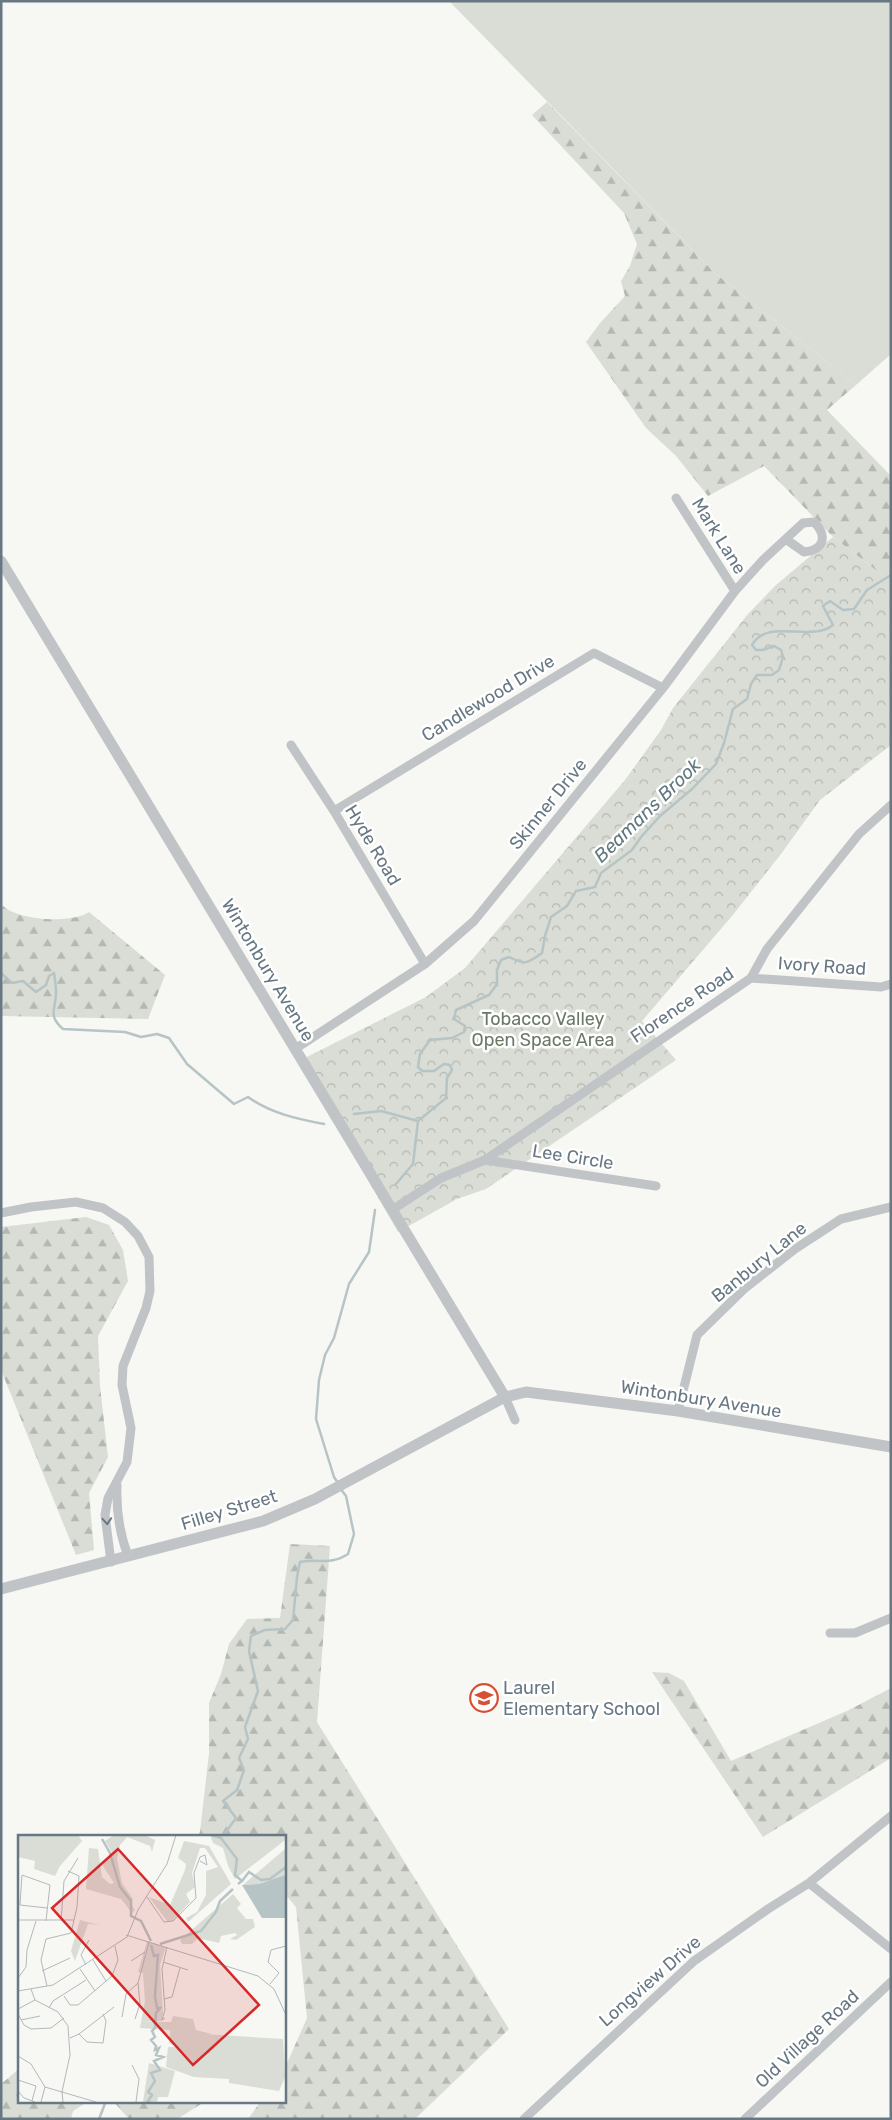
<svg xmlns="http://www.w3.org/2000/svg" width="892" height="2120" font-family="Rubik,sans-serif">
  <defs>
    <pattern id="forest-firs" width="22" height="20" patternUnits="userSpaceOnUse" patternTransform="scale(1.25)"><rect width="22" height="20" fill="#d9ddd5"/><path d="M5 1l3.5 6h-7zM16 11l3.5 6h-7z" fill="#b4b8b2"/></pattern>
    <pattern id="park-crowns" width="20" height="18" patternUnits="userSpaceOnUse" patternTransform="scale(1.25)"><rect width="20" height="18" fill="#d9ddd5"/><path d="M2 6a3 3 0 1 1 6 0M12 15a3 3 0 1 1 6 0" fill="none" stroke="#b4b8b2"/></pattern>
  </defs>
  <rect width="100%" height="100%" fill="#f7f7f4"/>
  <path fill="#d9ddd5" d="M449,1H891V354L856,385L716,274Z"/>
  <path fill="url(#forest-firs)" d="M547,102L716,274L856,385L827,410L891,476V582L833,537L764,466L708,496L676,456L646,428L586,342L600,323L625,296L621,281L630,266L637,244L624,213L532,115Z
    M1,904C16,921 71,924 89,912L165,975L148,1019L1,1016Z
    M86,1217L109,1225L123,1250L128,1281L98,1336L100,1386L108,1457L89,1493L94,1550L76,1555L1,1370V1227Z
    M290,1544L330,1546L317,1722L509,2029L415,2119H248L261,2101H284V2070L307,2018L296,1907L284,1893V1836H198L200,1832L209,1753V1703L221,1674L229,1644L247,1619L280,1618Z
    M652,1672L669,1673L684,1681L731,1761L849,1710L891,1688V1758L763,1837Z
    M19,2069V2101H89L73,2111L71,2119H1V2084Z
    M113,2101H206L177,2119H129Z"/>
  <path fill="url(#park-crowns)" d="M833,537L891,582V745L820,800L781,854L732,916L642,1021L676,1060L486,1189L457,1199L398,1232L299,1061L426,997L465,968L625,780L661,730L673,708L748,614L776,585Z"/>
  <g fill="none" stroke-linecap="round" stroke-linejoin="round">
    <path stroke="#b7c4c6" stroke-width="2.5" d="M1,973L12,983L23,981L36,992L46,985L49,976L54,973C55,979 56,986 56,993C56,1009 47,1015 63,1029L125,1032L141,1037L157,1034L169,1038L187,1064L234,1104L248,1097C270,1113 297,1119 324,1124
      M354,1114L381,1111L418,1121
      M396,1184L413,1164L418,1121L446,1098L447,1078L452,1070L450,1065L444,1064L434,1071H422L418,1067L420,1054L430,1040L452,1038L464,1032L465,1026L454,1019L456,1010L489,995L497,984V970L501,960L509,957C525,965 527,964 542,953L545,936L551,917L567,906L576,891L595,887L601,873L632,850L641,837L660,816L692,789L716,764L724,743L733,709L747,699L751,684L757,675H772L779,670L783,657L781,650L774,646L763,650H756L752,645C768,617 811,643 833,625L823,606L830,601L843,610L854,609L867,590L891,575
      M338,1483L334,1477L316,1419L319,1380L325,1355L334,1338L349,1284L369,1252L375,1210
      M223,1836L236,1818L223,1801L237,1790L244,1770L239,1758L248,1739L245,1727L258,1691L249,1651L251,1636L265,1630L285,1629L293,1620L297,1577L300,1562C321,1558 329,1566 348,1554L354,1534L346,1496L340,1488
      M99,2119L106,2101"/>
    <path stroke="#c0c4c7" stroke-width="9" d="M676,498L735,591
      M291,745L334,811L425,964
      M334,811L594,653L663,688
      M751,978L881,987L891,984
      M295,1049L425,964L474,921L663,688L735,591L763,560L803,523L814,522C828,536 824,550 804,552L787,540
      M485,1160L656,1186
      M392,1210L441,1178L485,1160L751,978L767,949L859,834L891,805
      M1,1213L31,1207L76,1202L103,1208L125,1222L138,1236L149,1257L150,1291L146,1308L123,1366L122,1385L131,1428L127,1462L108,1498L105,1515L111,1562
      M505,1397L515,1420
      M678,1411L697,1335L744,1289L795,1249L841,1219L891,1207
      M117,1485C116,1511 119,1532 128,1556
      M830,1633H855L891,1618
      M809,1883L891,1949
      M524,2119L694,1961L768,1909L809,1883L891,1816
      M745,2119L891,1982"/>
    <path stroke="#c0c4c7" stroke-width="11" d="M1,561L505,1397
      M1,1589L263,1521L315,1499L505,1397L526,1392L678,1411L891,1447"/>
  </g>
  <defs><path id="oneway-chevron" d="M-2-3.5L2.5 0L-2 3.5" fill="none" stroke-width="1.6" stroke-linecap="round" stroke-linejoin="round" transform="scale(1.25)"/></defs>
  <use stroke="#687883" href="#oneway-chevron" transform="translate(107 1521) rotate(86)"/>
  <defs>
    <symbol id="school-ring" viewBox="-11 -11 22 22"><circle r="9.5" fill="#fff" stroke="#d75034" stroke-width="1.5"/><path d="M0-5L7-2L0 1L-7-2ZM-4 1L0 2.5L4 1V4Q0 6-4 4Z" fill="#d75034"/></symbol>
  </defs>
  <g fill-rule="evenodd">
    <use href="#school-ring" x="468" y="1682" width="32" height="32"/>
  </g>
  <g text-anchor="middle" stroke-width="5" stroke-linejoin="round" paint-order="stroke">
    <g font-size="18" fill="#687883" stroke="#fff">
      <text transform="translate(719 536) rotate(58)" y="6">Mark Lane</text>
      <text transform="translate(488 698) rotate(-31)" y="6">Candlewood Drive</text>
      <text transform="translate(548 804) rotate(-51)" y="6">Skinner Drive</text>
      <text transform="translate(373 845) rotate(59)" y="6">Hyde Road</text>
      <text transform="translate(822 966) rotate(4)" y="6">Ivory Road</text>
      <text transform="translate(268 970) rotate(59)" y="6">Wintonbury Avenue</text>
      <text transform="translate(682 1005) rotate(-34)" y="6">Florence Road</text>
      <text transform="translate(573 1157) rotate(9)" y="6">Lee Circle</text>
      <text transform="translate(759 1262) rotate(-39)" y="6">Banbury Lane</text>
      <text transform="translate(701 1399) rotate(9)" y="6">Wintonbury Avenue</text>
      <text transform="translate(229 1510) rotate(-17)" y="6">Filley Street</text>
      <text transform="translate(650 1981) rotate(-41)" y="6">Longview Drive</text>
      <text transform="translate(807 2039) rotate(-43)" y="6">Old Village Road</text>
    </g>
    <g font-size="18" fill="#6b7a66" stroke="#fff">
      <text x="543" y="1025">Tobacco Valley<tspan x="543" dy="21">Open Space Area</tspan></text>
    </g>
    <g font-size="18" fill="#687883" stroke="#fff" text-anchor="start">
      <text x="503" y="1694">Laurel<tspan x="503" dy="21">Elementary School</tspan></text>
    </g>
    <g font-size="19" font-style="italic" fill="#63797f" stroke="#fff">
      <text transform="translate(647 810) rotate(-44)" y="7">Beamans Brook</text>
    </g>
  </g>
  <g transform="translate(18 1835)">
    <rect width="268" height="268" fill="#f7f7f4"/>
    <path d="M170,198L265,204L267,242L261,256L211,248V244L176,242L148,232L150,212H158L151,208L152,199Z" fill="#d9ddd5"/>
    <path d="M0,0H60L64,6L42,31L37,41L16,34L17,26L0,22ZM96,0H126L137,5L134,17L132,11L109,2L102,10L99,23L104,48L115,64L113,69L117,75L114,78L103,64L68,54L71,13L80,14L84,42L92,49L96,48L85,31L89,22L94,23L95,19L87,6ZM192,0H267V5L217,44L210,31L205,13L195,8ZM166,6L191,11L213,49L170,87L168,83L179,77L188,60V36L200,32L187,13H182L174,38L177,52L168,59L172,67L154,86H149L131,62L152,70L167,35L168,29L160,23ZM267,14V40L241,49L225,50ZM215,59L223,69L219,73L228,84H235L237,92L218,105L212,104L219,100L217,98L203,101L201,108L180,103L174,109H164L162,105ZM62,85L81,90L70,89L57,126L53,116ZM155,181L175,184L178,195L194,199H152V195L122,193L123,187H153ZM131,228L157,236L150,262H140L139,267H125Z" fill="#d9ddd5"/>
    <path d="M129,106L148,112L142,130L145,179L144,186L123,187L127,166L125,138L120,137Z" fill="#d9ddd5"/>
    <path d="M267,40V83H244L224,50L241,49Z" fill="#b7c4c6"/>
    <path fill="none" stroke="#b7c4c6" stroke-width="2.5" d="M194,0L203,3L219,24L217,40L224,46L220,49M84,4L92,18L102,52L113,66V81L123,86L133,106M224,46L231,37L243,45L252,44L268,32M142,109L183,96L198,77L202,66L215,54M132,267L130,266L134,260L130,257L137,246L133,238L142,235L136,226L145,222L138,220L141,213L137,215L138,211L133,205L137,202L134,196L137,193L138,178L142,173H139L137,161L140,120L136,121L133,110"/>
    <path fill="none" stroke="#b1b9bd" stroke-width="1" d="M129,62L146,87L155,86L178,63L176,38L182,22L187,20L189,30L182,26M0,85H56M28,86L32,50L4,40L2,70L29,73M43,86L46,46L60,23M108,100L240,141L256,154L268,180M75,125L88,146M113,126L127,117M145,127L170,135M68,130L63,120L71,105M62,134L77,156M24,136L52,123M252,149L261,138L250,127L253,115L268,111M29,151L23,125L28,104L53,98L59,72L61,41L50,36M13,154L17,165L40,177L50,191L52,220L44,257L45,267M0,156L35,150L109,102L120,75L149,29L158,0M0,156V143L8,132L9,115L18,86M46,161L52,170H60L94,141L100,125L97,111M146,164L154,162L162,133M31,173L35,166L68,145M0,174L17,165M0,179L6,190L13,194L33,193L46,183M104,182L108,159L120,148M147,183L144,185L147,175L144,134L149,112M117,184L122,169L120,148L131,107M3,185L22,181M61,199L69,207L85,208L88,186L85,179M52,203L61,199L96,172M0,221L13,229L27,252L78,267M114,230L121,244L118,267M0,245L18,251L14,266M0,256L6,263L17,267M23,267L27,252"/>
    <path fill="#d62828" fill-opacity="0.15" stroke="#d62828" stroke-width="2.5" d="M100,14L241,170L175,230L34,73Z"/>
    <rect width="268" height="268" fill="none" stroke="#687883" stroke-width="2.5"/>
  </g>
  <rect width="892" height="2120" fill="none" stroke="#687883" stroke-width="5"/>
</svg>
